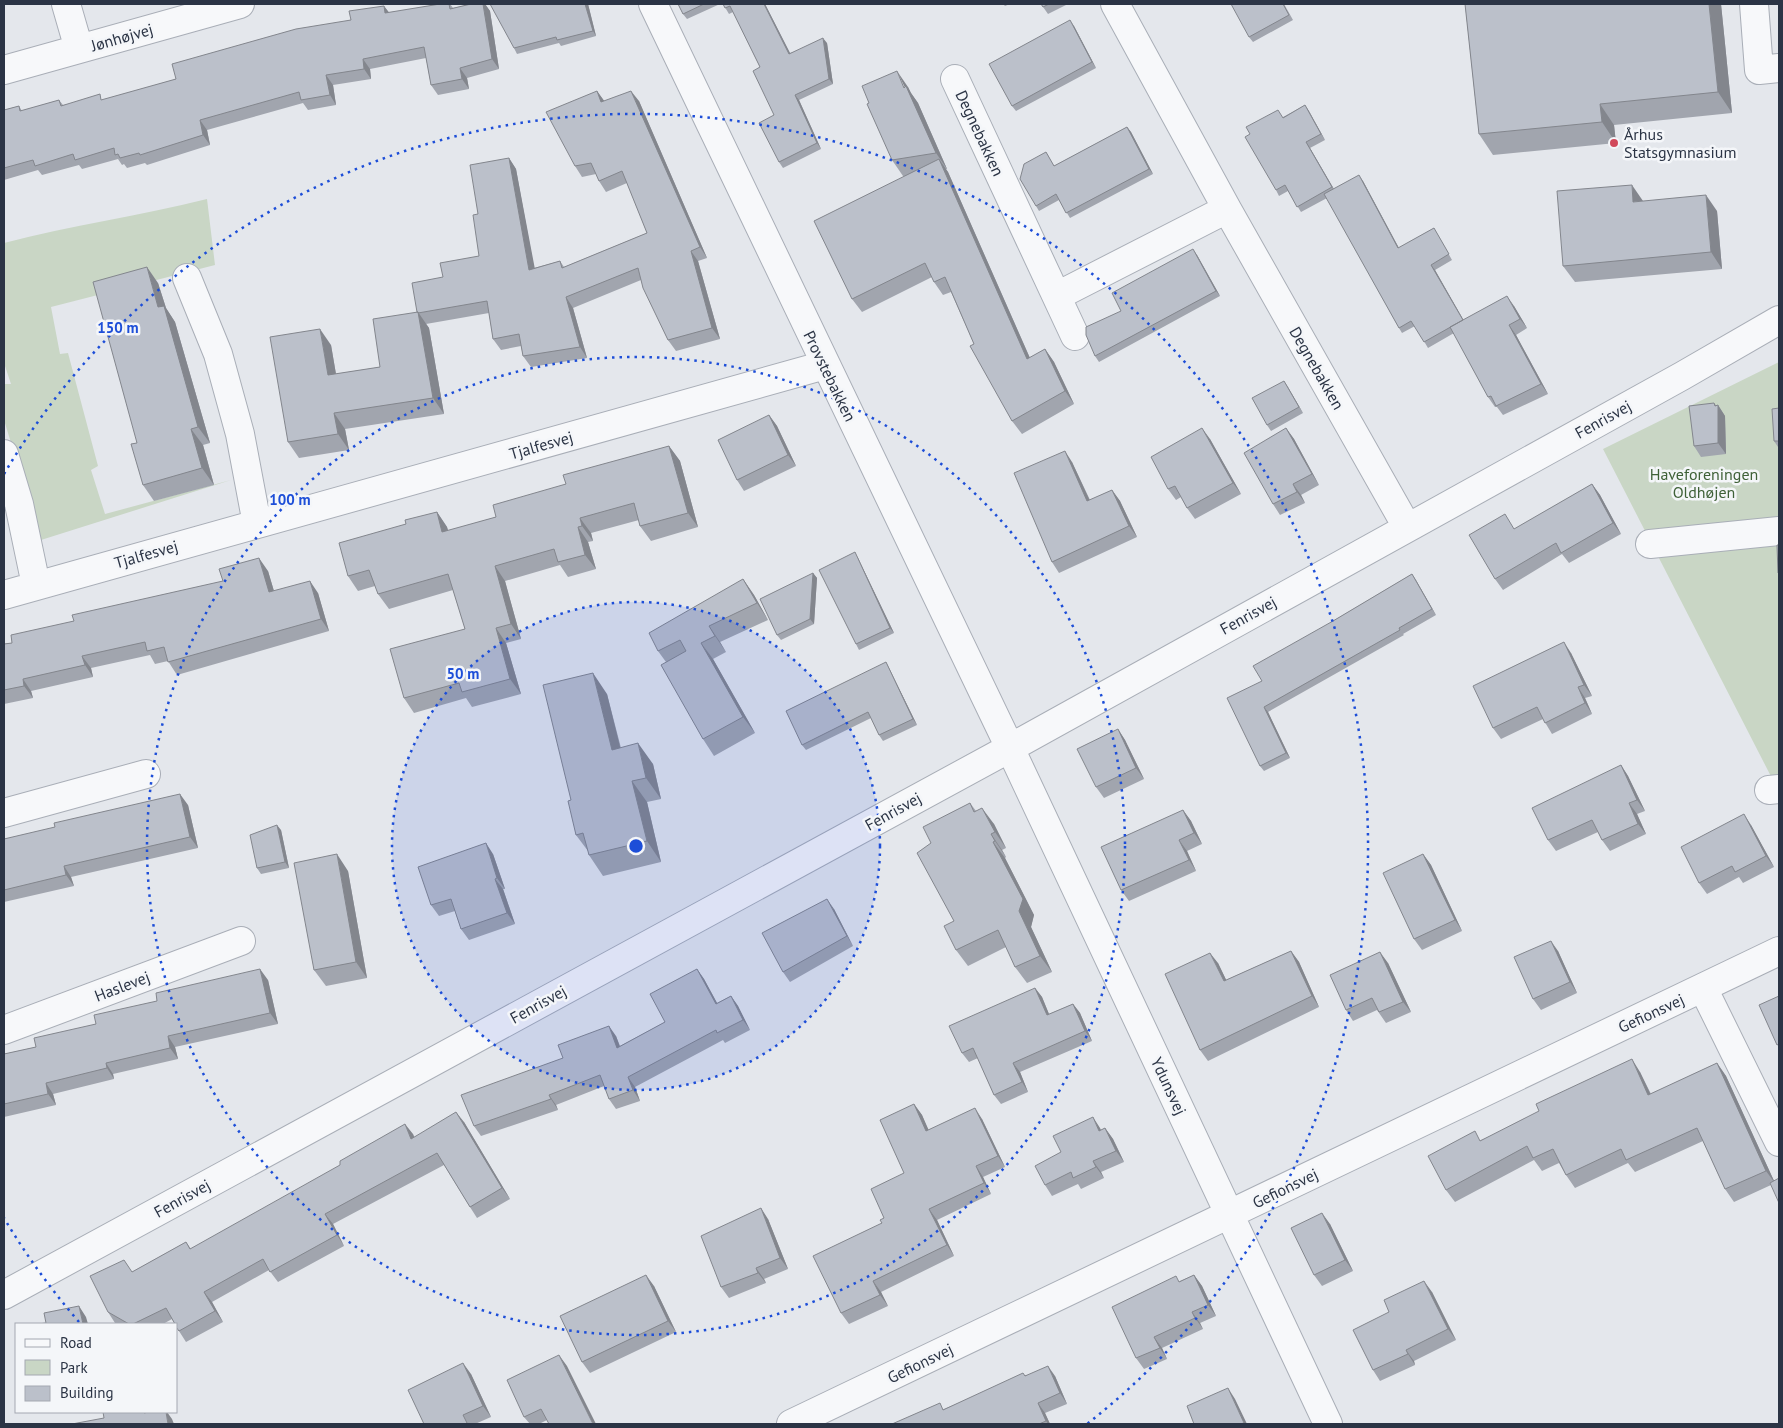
<svg xmlns="http://www.w3.org/2000/svg" width="1783" height="1428" font-family="'PT Sans',sans-serif">
  <rect width="100%" height="100%" fill="#e4e7ec"/>
  <path fill="#c9d6c5" d="M207,199L215,265L51,307L60,354L68,353L98,466L91,470L105,514L231,480L41,540L4,420V384H11L4,363V243C71,225 140,216 207,199Z
    M1779,362V792L1603,449Z"/>
  <g fill="none" stroke-linecap="round" stroke-linejoin="round">
    <defs>
      <path id="minor" d="M66,4L79,49
        M653,4L1010,748L1328,1424
        M1115,4L1227,209L1407,527
        M1754,4L1759,70L1779,68
        M4,70L240,4
        M955,79L1075,336
        M187,278L218,354L240,434L257,524
        M1057,296L1227,209
        M4,454L19,504L36,585
        M1650,544L1779,531
        M4,595L825,365
        M1769,790L1779,789
        M4,813L146,774
        M1703,988L1779,1142
        M4,1030L241,941
        M4,1295L1010,748L1682,376L1779,320
        M791,1424L1779,951"/>
    </defs>
    <use href="#minor" stroke="#a9aeb7" stroke-width="30"/>
    <use href="#minor" stroke="#f7f8fa" stroke-width="28"/>
  </g>
  <path fill="#a1a5ae" d="M440,4H450L453,8L471,4H485L490,11L499,69L467,78L469,89L438,95L431,85L426,58L370,69L371,79L333,85L336,105L308,110L303,103L207,130L210,145L147,165L145,163L127,168L124,164L122,165L118,159L82,169L79,165L42,175L38,170L4,180V110L19,106L22,111L59,100L63,105L104,100L176,79L351,20L384,6L389,13Z
    M588,4L596,36L561,46L559,43L517,54L514,48Z
    M678,4H720L687,19L683,14Z
    M723,4H765L790,53L827,43L833,84L799,100L821,149L783,168L779,162L774,115L760,67L733,12L729,14Z
    M1003,4H1010L1005,6Z
    M1041,4H1068L1048,14Z
    M1284,4L1293,20L1253,42L1249,37Z
    M1465,4H1721L1732,113L1614,125L1616,143L1493,155L1479,134Z
    M1074,26L1096,68L1016,111L1012,106Z
    M908,87L911,93L918,103L947,169H946L948,172L1030,358L1045,349L1054,362L1074,404L1022,434L1012,421L974,344L951,292L943,295L934,282L932,277L862,312L852,299L905,176H903L892,160Z
    M597,91L604,101H639L707,258L698,261L720,339L676,351L668,340L641,280L573,308L587,358L531,367L523,356L521,346L501,350L493,339L489,313L426,324L429,328L444,414L345,429L349,450L299,458L288,442L331,345L336,374L380,367L417,312L443,277L479,256L509,158L516,169L534,268L560,261L564,267L647,233L627,183L606,192L599,181L596,174L582,177L575,166Z
    M1305,105L1325,140L1310,148L1334,189L1363,181L1399,248L1434,228L1452,260L1435,270L1463,320L1514,306L1527,328L1516,335L1548,394L1503,415L1497,407H1495L1488,397L1454,333L1428,348L1415,326L1402,333L1399,328L1327,198L1301,212L1288,191L1279,196L1276,190L1283,117Z
    M1127,127L1131,132L1153,174L1070,218L1059,200L1039,211L1036,206L1046,152L1054,166Z
    M1643,201L1717,211L1722,269L1575,282L1563,266Z
    M1197,255L1220,296L1099,362L1095,356L1121,311Z
    M158,283L166,308L175,322L210,443L203,445L214,485L154,501L143,485L137,443Z
    M1284,381L1303,413L1271,431L1267,425Z
    M1716,405H1718L1725,416L1726,454L1701,457L1694,446Z
    M1779,408V447H1778L1774,441Z
    M769,415L777,426L796,466L744,491L737,480Z
    M1286,428L1294,439L1319,485L1301,495L1305,503L1280,515L1273,504Z
    M1210,439L1241,494L1195,519L1187,508L1181,497L1176,500L1168,489Z
    M669,446L680,461L698,527L651,541L640,526L639,520L591,533L593,541L588,542L596,569L568,577L560,565L505,581L521,639L506,643L521,694L472,707L466,698L414,713L404,698L465,629L453,590L389,609L378,594L375,586L358,591L348,576L406,524L437,512L447,527L448,531L496,517L566,484Z
    M1072,462L1090,500L1112,490L1120,501L1137,537L1059,573L1052,562Z
    M1592,484L1600,495L1621,534L1569,563L1562,554L1503,590L1495,579L1515,529Z
    M858,558L894,633L859,650L856,644Z
    M268,571L274,591L318,593L329,631L177,675L168,661L155,664L150,655L91,668L93,677L31,691L33,698L4,704V644L12,643L74,621Z
    M813,573L817,578L814,624L781,640L777,635Z
    M1412,574L1436,615L1403,634L1404,635L1268,712L1290,758L1264,771L1260,766L1262,681L1333,621Z
    M743,579L754,595L768,620L720,642L726,652L713,659L755,733L714,756L703,739L666,662L658,651Z
    M1571,653L1592,696L1585,698L1592,714L1552,734L1543,719L1501,739L1493,728Z
    M886,662L889,668L917,725L883,741L879,735L871,718L806,750L802,745Z
    M607,694L621,748L653,764L661,799L647,802L661,862L603,876L589,855L588,851L576,835L571,800Z
    M1118,729L1125,740L1144,779L1104,798L1096,787Z
    M1621,765L1628,776L1645,811L1637,814L1646,834L1610,851L1602,840L1598,832L1556,851L1548,840Z
    M970,803L976,811L994,824L1006,848L1002,850L1006,857L1005,858L1034,915L1031,927L1052,972L1027,983L1015,967L1006,947L968,966L956,950L954,921L931,843Z
    M188,805L198,848L71,877L74,886L4,902V839Z
    M1183,810L1191,821L1202,844L1187,851L1196,871L1129,901L1121,890Z
    M1751,825L1774,867L1743,883L1739,877L1707,894L1699,883Z
    M281,830L289,868L261,874L257,868Z
    M493,854L505,889H503L515,924L469,940L461,929L455,911L439,916L431,905Z
    M1423,854L1431,865L1462,931L1422,950L1414,939Z
    M348,871L367,978L326,986L314,970Z
    M834,909L853,946L790,982L783,972Z
    M1291,951L1299,962L1319,1007L1208,1061L1200,1050L1218,963L1226,980Z
    M1558,951L1577,993L1541,1010L1533,999Z
    M1388,963L1411,1012L1386,1023L1377,1010L1353,1021L1346,1010Z
    M697,969L704,979L717,1003L731,996L738,1006L750,1030L725,1043L723,1040L635,1087L640,1101L616,1109L609,1099L604,1086L556,1105L558,1110L481,1136L474,1126L563,1058L616,1036L620,1046L665,1022Z
    M268,980L278,1024L175,1047L178,1059L113,1074L114,1079L53,1094L56,1105L4,1117V1054L36,1047L96,1024Z
    M1035,988L1042,997L1049,1014L1073,1004L1080,1013L1092,1041L1020,1072L1028,1092L1001,1104L994,1095L978,1058L969,1062L962,1053Z
    M1717,1063L1726,1076L1774,1181L1771,1185L1734,1202L1725,1189L1703,1141L1635,1172L1628,1163L1575,1188L1566,1175L1559,1163L1542,1171L1534,1160L1455,1202L1446,1190L1481,1140L1640,1072L1651,1094Z
    M914,1104L922,1115L928,1130L982,1119L1005,1167L983,1177L991,1194L937,1220L954,1256L881,1292L888,1306L849,1324L841,1313L904,1173Z
    M464,1122L510,1199L477,1218L470,1207L444,1165L333,1224L344,1246L278,1282L269,1270L212,1302L223,1322L186,1342L179,1331L172,1319L163,1324H118L115,1323L108,1312L132,1272L186,1242L191,1249L413,1134L414,1137Z
    M1105,1128L1113,1139L1124,1162L1101,1172L1104,1178L1081,1189L1078,1184L1052,1196L1045,1185L1101,1130Z
    M768,1219L788,1269L764,1279L766,1283L729,1298L721,1287Z
    M1330,1224L1353,1271L1322,1286L1314,1275Z
    M1194,1275L1202,1286L1216,1316L1200,1323L1203,1329L1162,1348L1167,1359L1144,1369L1136,1358L1180,1281Z
    M654,1286L676,1332L590,1373L582,1362Z
    M1432,1292L1456,1340L1414,1361L1415,1365L1380,1381L1373,1370Z
    M567,1366L547,1420L539,1424H530L524,1417Z
    M471,1374L491,1417L475,1424H424Z
    M1025,1375L1055,1376L1067,1404L1045,1413L1050,1424H892L944,1409Z"/>
  <path fill="#83868d" d="M483,4H485L490,11L499,69L492,59Z
    M585,4H588L596,36L593,31Z
    M764,4H765L793,59L789,54Z
    M1709,4H1721L1732,113L1718,92Z
    M384,6L391,15L385,13Z
    M1070,20L1074,26L1096,68L1092,62Z
    M823,38L827,43L833,84L829,79Z
    M363,59L370,69L371,79L364,69Z
    M460,68L467,78L469,89L462,79Z
    M897,71L908,87L911,93L918,103L947,169L936,153Z
    M326,75L333,85L336,105L330,95Z
    M597,91L605,102H601Z
    M631,91L639,101L707,258L700,247Z
    M795,95L799,100L821,149L817,143Z
    M1600,104L1614,125L1616,143L1602,122Z
    M1305,105L1309,111L1325,140L1321,134Z
    M200,120L207,130L210,145L203,135Z
    M1127,127L1131,132L1153,174L1149,169Z
    M1306,142L1310,148L1336,193L1332,187Z
    M509,158L516,169L537,280L529,270Z
    M939,159L948,172L1036,372L1027,359Z
    M1359,175L1363,181L1402,254L1398,248Z
    M1632,185L1643,201L1633,202Z
    M1706,195L1717,211L1722,269L1711,252Z
    M1193,249L1197,255L1220,296L1216,291Z
    M691,251L698,261L720,339L712,328Z
    M1431,265L1435,270L1467,326L1463,320Z
    M147,267L158,283L166,308L175,322L210,443L198,427L158,307Z
    M1507,296L1514,306L1527,328L1520,319Z
    M566,297L573,308L587,358L580,347Z
    M418,312L429,328L444,414L433,398Z
    M1509,325L1516,335L1548,394L1541,384Z
    M320,329L331,345L339,392L328,375Z
    M1045,349L1054,362L1074,404L1065,391Z
    M1284,381L1288,387L1303,413L1299,407Z
    M1714,403L1718,408V405L1725,416L1726,454L1718,443Z
    M334,413L345,429L349,450L338,434Z
    M769,415L777,426L796,466L788,455Z
    M1202,428L1210,439L1241,494L1233,483Z
    M1286,428L1294,439L1319,485L1312,474Z
    M191,429L203,445L214,485L202,468Z
    M669,446L680,461L698,527L688,513Z
    M1065,451L1072,462L1095,512L1087,501Z
    M1293,484L1301,495L1305,503L1297,492Z
    M1592,484L1600,495L1621,534L1613,523Z
    M1112,490L1120,501L1137,537L1129,526Z
    M437,512L447,527L453,547L442,532Z
    M580,518L591,533L593,541L582,526Z
    M578,527L588,542L596,569L585,555Z
    M855,552L858,558L894,633L890,628Z
    M259,558L268,571L278,605L269,592Z
    M495,566L505,581L521,639L511,624Z
    M813,573L817,578L814,624L810,619Z
    M1412,574L1416,580L1436,615L1432,609Z
    M743,579L754,595L768,620L757,603Z
    M310,581L318,593L329,631L321,619Z
    M709,626L720,642L726,652L715,636Z
    M496,628L506,643L521,694L510,679Z
    M1564,642L1571,653L1592,696L1584,685Z
    M701,643L713,659L755,733L743,717Z
    M82,656L91,668L93,677L85,665Z
    M886,662L889,668L917,725L913,719Z
    M593,673L607,694L626,771L612,750Z
    M23,679L31,691L33,698L24,686Z
    M1578,687L1585,698L1592,714L1585,703Z
    M1264,707L1268,712L1290,758L1286,753Z
    M1118,729L1125,740L1144,779L1136,768Z
    M638,743L653,764L661,799L646,778Z
    M1621,765L1628,776L1645,811L1637,800Z
    M632,781L647,802L661,862L647,841Z
    M180,794L188,805L198,848L190,837Z
    M1629,803L1637,814L1646,834L1638,824Z
    M982,808L994,824L1006,848L995,832Z
    M1183,810L1191,821L1202,844L1194,833Z
    M1744,814L1751,825L1774,867L1766,856Z
    M277,825L281,830L289,868L285,862Z
    M991,834L1002,850L1006,857L995,841Z
    M1179,840L1187,851L1196,871L1189,860Z
    M993,842L1005,858L1034,915L1031,927L1052,972L1040,956L1019,911Z
    M486,843L493,854L505,889L497,878Z
    M337,854L348,871L367,978L356,962Z
    M1423,854L1431,865L1462,931L1455,920Z
    M64,866L71,877L74,886L66,875Z
    M495,879L503,889L515,924L507,913Z
    M827,899L834,909L853,946L847,936Z
    M1551,941L1558,951L1577,993L1570,982Z
    M1291,951L1299,962L1319,1007L1312,996Z
    M1380,952L1388,963L1411,1012L1403,1002Z
    M1210,953L1218,963L1232,992L1224,981Z
    M260,969L268,980L278,1024L270,1013Z
    M697,969L704,979L723,1014L716,1004Z
    M1035,988L1042,997L1053,1024L1047,1015Z
    M731,996L738,1006L750,1030L743,1020Z
    M1073,1004L1080,1013L1092,1041L1085,1031Z
    M609,1026L616,1036L624,1058L617,1048Z
    M168,1036L175,1047L178,1059L170,1048Z
    M1632,1059L1640,1072L1657,1108L1648,1095Z
    M106,1063L113,1074L114,1079L107,1068Z
    M1013,1063L1020,1072L1028,1092L1022,1082Z
    M1717,1063L1726,1076L1775,1183L1766,1171Z
    M628,1077L635,1087L640,1101L633,1090Z
    M46,1083L53,1094L56,1105L48,1094Z
    M549,1095L556,1105L558,1110L551,1099Z
    M914,1104L922,1115L934,1142L926,1131Z
    M975,1108L982,1119L1005,1167L998,1156Z
    M456,1112L464,1122L510,1199L502,1188Z
    M1093,1117L1100,1128L1107,1142L1099,1131Z
    M405,1124L413,1134L419,1150L411,1139Z
    M1105,1128L1113,1139L1124,1162L1116,1151Z
    M1093,1161L1101,1172L1104,1178L1096,1167Z
    M976,1166L983,1177L991,1194L984,1183Z
    M761,1208L768,1219L788,1269L780,1258Z
    M929,1209L937,1220L954,1256L947,1245Z
    M1322,1213L1330,1224L1353,1271L1345,1260Z
    M325,1214L333,1224L344,1246L337,1235Z
    M756,1268L764,1279L766,1283L758,1273Z
    M646,1275L654,1286L676,1332L668,1321Z
    M1194,1275L1202,1286L1216,1316L1208,1305Z
    M873,1281L881,1292L888,1306L880,1295Z
    M1424,1281L1432,1292L1456,1340L1448,1329Z
    M204,1292L212,1302L223,1322L215,1311Z
    M79,1306L86,1317L88,1324H83Z
    M1192,1312L1200,1323L1203,1329L1195,1318Z
    M1154,1337L1162,1348L1167,1359L1160,1348Z
    M1406,1350L1414,1361L1415,1365L1408,1354Z
    M559,1355L567,1366L596,1424H593Z
    M463,1363L471,1374L491,1417L483,1406Z
    M1048,1366L1055,1376L1067,1404L1060,1393Z
    M1228,1388L1235,1399L1247,1424H1245L1244,1423Z
    M1038,1403L1045,1413L1050,1424H1048L1046,1421Z
    M166,1412H167L172,1419L174,1424H168Z"/>
  <path fill="#bbc0ca" stroke="#83868d" d="M440,4H449L450,9L471,4H483L492,59L460,68L462,79L431,85L424,47L363,59L364,69L326,75L330,95L301,100L299,92L200,120L203,135L140,155L139,153L120,158L118,154L115,155L114,148L75,160L73,154L35,166L33,160L4,168V110L19,106L20,111L59,100L61,106L100,94L101,100L176,79L172,64L296,29L351,20L349,11L384,6L385,13Z
    M490,4H585L593,31L557,40L556,37L514,48Z
    M678,4H704L683,14Z
    M723,4H764L789,54L823,38L829,79L795,95L817,143L779,162L759,123L774,115L753,71L760,67L730,6L725,8Z
    M1041,4H1049L1043,7Z
    M1231,4H1283L1289,15L1249,37Z
    M1465,4H1709L1718,92L1600,104L1602,122L1479,134Z
    M1070,20L1092,62L1012,106L989,64Z
    M897,71L904,88L906,86L936,153L892,160L867,104L869,103L862,86Z
    M597,91L601,102L631,91L700,247L691,251L712,328L668,340L643,288L638,268L566,297L580,347L523,356L519,334L493,339L487,301L418,313V312H417L412,283L443,277L440,263L479,256L473,215L478,214L470,165L509,158L529,270L560,261L562,268L647,233L622,171L599,181L591,163L575,166L546,112Z
    M1305,105L1321,134L1306,142L1332,187L1297,207L1285,185L1276,190L1245,137L1250,134L1246,127L1278,110L1283,118Z
    M1127,127L1149,169L1066,213L1056,194L1036,206L1020,179L1024,164L1046,152L1054,166Z
    M939,159L1027,359L1045,349L1065,391L1012,421L970,346L974,344L945,277L934,282L925,263L852,299L814,221Z
    M1359,175L1398,248L1434,228L1449,254L1431,265L1463,320L1424,342L1411,321L1399,328L1324,194Z
    M1632,185L1633,202L1706,195L1711,252L1563,266L1557,191Z
    M1193,249L1216,291L1095,356L1086,335V327L1121,311L1112,293Z
    M147,267L158,307L164,306L198,427L191,429L202,468L143,485L131,444L137,443L93,282Z
    M1507,296L1520,319L1509,325L1541,384L1496,406L1491,396L1488,397L1450,327Z
    M418,312L433,398L334,413L338,434L288,442L270,337L320,329L328,375L380,367L373,319Z
    M1284,381L1299,407L1267,425L1252,398Z
    M1714,403L1715,406L1718,405V443L1694,446L1689,406Z
    M1779,408V441H1774L1772,409Z
    M769,415L788,455L737,480L718,440Z
    M1202,428L1233,483L1187,508L1175,486L1168,489L1151,457Z
    M1286,428L1312,474L1293,484L1297,492L1273,504L1244,453Z
    M669,446L688,513L640,526L634,503L580,518L582,526L578,527L585,555L558,562L554,549L495,566L511,624L496,628L510,679L462,692L459,683L404,698L390,649L465,629L448,574L378,594L369,570L348,576L339,543L406,524L405,520L437,512L442,532L496,517L493,505L566,484L563,475Z
    M1065,451L1087,501L1112,490L1129,526L1052,562L1014,473Z
    M1592,484L1613,523L1561,553L1556,543L1495,579L1469,535L1505,514L1514,529Z
    M1777,545H1779V573H1778Z
    M855,552L890,628L856,644L819,570Z
    M259,558L269,592L310,581L321,619L168,662L164,647L147,651L145,642L82,656L85,665L23,679L24,686L4,690V644L12,643L11,635L74,621L72,615L223,581L219,569Z
    M813,573L810,619L777,635L760,599Z
    M1412,574L1432,609L1399,628L1400,630L1264,707L1286,753L1260,766L1227,698L1262,681L1253,666L1333,621Z
    M743,579L757,603L709,626L715,636L701,643L743,717L703,739L661,665L686,651L680,640L658,651L649,633Z
    M1564,642L1584,685L1578,687L1585,703L1545,723L1537,707L1493,728L1473,686Z
    M886,662L913,719L879,735L868,712L802,745L786,711Z
    M593,673L612,750L638,743L646,778L632,781L647,841L589,855L583,833L576,835L568,801L571,800L543,685Z
    M1118,729L1136,768L1096,787L1077,749Z
    M1621,765L1637,800L1629,803L1638,824L1602,840L1592,820L1548,840L1532,808Z
    M180,794L190,837L64,866L66,875L4,890V839L55,827L54,823Z
    M970,803L974,812L982,808L995,832L991,834L995,841L993,842L1023,899L1019,911L1040,956L1015,967L998,930L956,950L944,926L954,921L917,853L931,843L923,827Z
    M1183,810L1194,833L1179,840L1189,860L1121,890L1101,847Z
    M1744,814L1766,856L1735,872L1732,866L1699,883L1681,847Z
    M277,825L285,862L257,868L250,835Z
    M486,843L497,878L495,879L507,913L461,929L451,899L431,905L418,867Z
    M337,854L356,962L314,970L294,863Z
    M1423,854L1455,920L1414,939L1383,873Z
    M827,899L847,936L783,972L762,933Z
    M1551,941L1570,982L1533,999L1514,957Z
    M1291,951L1312,996L1200,1050L1165,974L1210,953L1224,981Z
    M1380,952L1403,1002L1379,1012L1372,998L1346,1010L1330,975Z
    M260,969L270,1013L168,1036L170,1048L106,1063L107,1068L46,1083L48,1094L4,1104V1054L36,1047L34,1038L96,1024L94,1015L157,1001L156,993Z
    M697,969L716,1004L731,996L743,1020L717,1033L716,1030L628,1077L633,1090L609,1099L600,1075L549,1095L551,1099L474,1126L461,1095L563,1058L558,1045L609,1026L617,1048L665,1022L650,994Z
    M1035,988L1047,1015L1073,1004L1085,1031L1013,1063L1022,1082L994,1095L973,1048L962,1053L949,1026Z
    M1779,996V1044L1777,1045L1759,1005Z
    M1632,1059L1648,1095L1717,1063L1766,1171L1725,1189L1697,1128L1626,1160L1621,1149L1566,1175L1553,1149L1533,1158L1527,1146L1446,1190L1428,1156L1475,1131L1480,1141L1539,1111L1536,1104Z
    M914,1104L926,1131L975,1108L998,1156L976,1166L984,1183L929,1209L947,1245L873,1281L880,1295L841,1313L813,1256L882,1223L880,1220L884,1218L871,1189L904,1173L880,1120Z
    M456,1112L502,1188L470,1207L437,1153L325,1214L337,1235L270,1272L263,1259L204,1292L215,1311L179,1331L176,1327V1324H175L166,1308L133,1324H129L108,1312L90,1276L124,1260L132,1272L186,1242L190,1249L340,1165V1161L405,1124L411,1139Z
    M1093,1117L1099,1131L1105,1128L1116,1151L1093,1161L1096,1167L1073,1178L1071,1172L1045,1185L1035,1166L1061,1152L1053,1136Z
    M1779,1178V1203L1770,1183Z
    M761,1208L780,1258L756,1268L758,1273L721,1287L701,1236Z
    M1322,1213L1345,1260L1314,1275L1291,1228Z
    M646,1275L668,1321L582,1362L560,1316Z
    M1194,1275L1208,1305L1192,1312L1195,1318L1154,1337L1160,1348L1136,1358L1112,1307L1176,1276L1179,1282Z
    M1424,1281L1448,1329L1406,1350L1408,1354L1373,1370L1353,1330L1389,1312L1384,1300Z
    M79,1306L83,1324H38L46,1323L44,1313Z
    M559,1355L593,1424H549L541,1409L524,1417L507,1380Z
    M463,1363L483,1406L463,1415L467,1423L465,1424H424L408,1390Z
    M1048,1366L1060,1393L1038,1403L1046,1421L1039,1424H892L940,1403L943,1410L1023,1373L1025,1376Z
    M1228,1388L1244,1423L1240,1424H1194L1187,1406Z
    M103,1412H144V1413L149,1412H166L168,1424H72L104,1418Z"/>
  <circle cx="636" cy="846" r="244" fill="#1d4ed8" fill-opacity=".12"/>
  <g fill="none" stroke="#1d4ed8" stroke-width="2.5" stroke-dasharray="2.5 5">
    <circle cx="636" cy="846" r="244"/>
    <circle cx="636" cy="846" r="489"/>
    <path d="M79 1322A733 733 0 0 1 4 1218M4 474A733 733 0 1 1 1087 1424"/>
  </g>
  <circle fill="#d1495b" stroke="#f4f6f9" stroke-width="2" cx="1614" cy="143" r="5"/>
  <g text-anchor="middle" stroke-width="5" stroke-linejoin="round" paint-order="stroke">
    <g font-size="16" fill="#2b3445" stroke="#f4f6f9">
      <text transform="translate(122 37) rotate(-16)" y="6">Jønhøjvej</text>
      <text transform="translate(980 133) rotate(65)" y="6">Degnebakken</text>
      <text transform="translate(1317 368) rotate(60)" y="6">Degnebakken</text>
      <text transform="translate(830 376) rotate(64)" y="6">Provstebakken</text>
      <text transform="translate(1603 419) rotate(-29)" y="6">Fenrisvej</text>
      <text transform="translate(541 445) rotate(-16)" y="6">Tjalfesvej</text>
      <text transform="translate(146 554) rotate(-16)" y="6">Tjalfesvej</text>
      <text transform="translate(1248 615) rotate(-29)" y="6">Fenrisvej</text>
      <text transform="translate(893 811) rotate(-29)" y="6">Fenrisvej</text>
      <text transform="translate(122 986) rotate(-21)" y="6">Haslevej</text>
      <text transform="translate(538 1004) rotate(-29)" y="6">Fenrisvej</text>
      <text transform="translate(1651 1013) rotate(-25)" y="6">Gefionsvej</text>
      <text transform="translate(1169 1086) rotate(65)" y="6">Ydunsvej</text>
      <text transform="translate(1285 1188) rotate(-26)" y="6">Gefionsvej</text>
      <text transform="translate(182 1198) rotate(-29)" y="6">Fenrisvej</text>
      <text transform="translate(920 1363) rotate(-26)" y="6">Gefionsvej</text>
    </g>
    <g font-size="16" fill="#2b3445" stroke="#f4f6f9" text-anchor="start">
      <text x="1624" y="140">Århus<tspan x="1624" dy="18">Statsgymnasium</tspan></text>
    </g>
    <g font-size="16" fill="#3f6138" stroke="#f4f6f9">
      <text x="1704" y="480">Haveforeningen<tspan x="1704" dy="18">Oldhøjen</tspan></text>
    </g>
  </g>
  <circle cx="636" cy="846" r="8" fill="#1d4ed8" stroke="#f4f6f9" stroke-width="2.5"/>
  <g font-size="15" text-anchor="middle" font-weight="bold" fill="#1d4ed8" stroke="#f4f6f9" stroke-width="5" stroke-linejoin="round" paint-order="stroke">
    <text x="118" y="333">150 m</text>
    <text x="290" y="505">100 m</text>
    <text x="463" y="679">50 m</text>
  </g>
  <rect width="1783" height="1428" fill="none" stroke="#2b3445" stroke-width="10"/>
  <rect x="15" y="1323" width="162" height="90" fill="#f4f6f9" stroke="#a4a8b1"/>
  <rect x="25" y="1339" width="25" height="8" fill="#f7f8fa" stroke="#a4a8b1"/>
  <text x="60" y="1348" font-size="15" fill="#2b3445">Road</text>
  <rect x="25" y="1360" width="25" height="15" fill="#c9d6c5" stroke="#a4a8b1"/>
  <text x="60" y="1373" font-size="15" fill="#2b3445">Park</text>
  <rect x="25" y="1386" width="25" height="15" fill="#bbc0ca" stroke="#a4a8b1"/>
  <text x="60" y="1398" font-size="15" fill="#2b3445">Building</text>
</svg>
